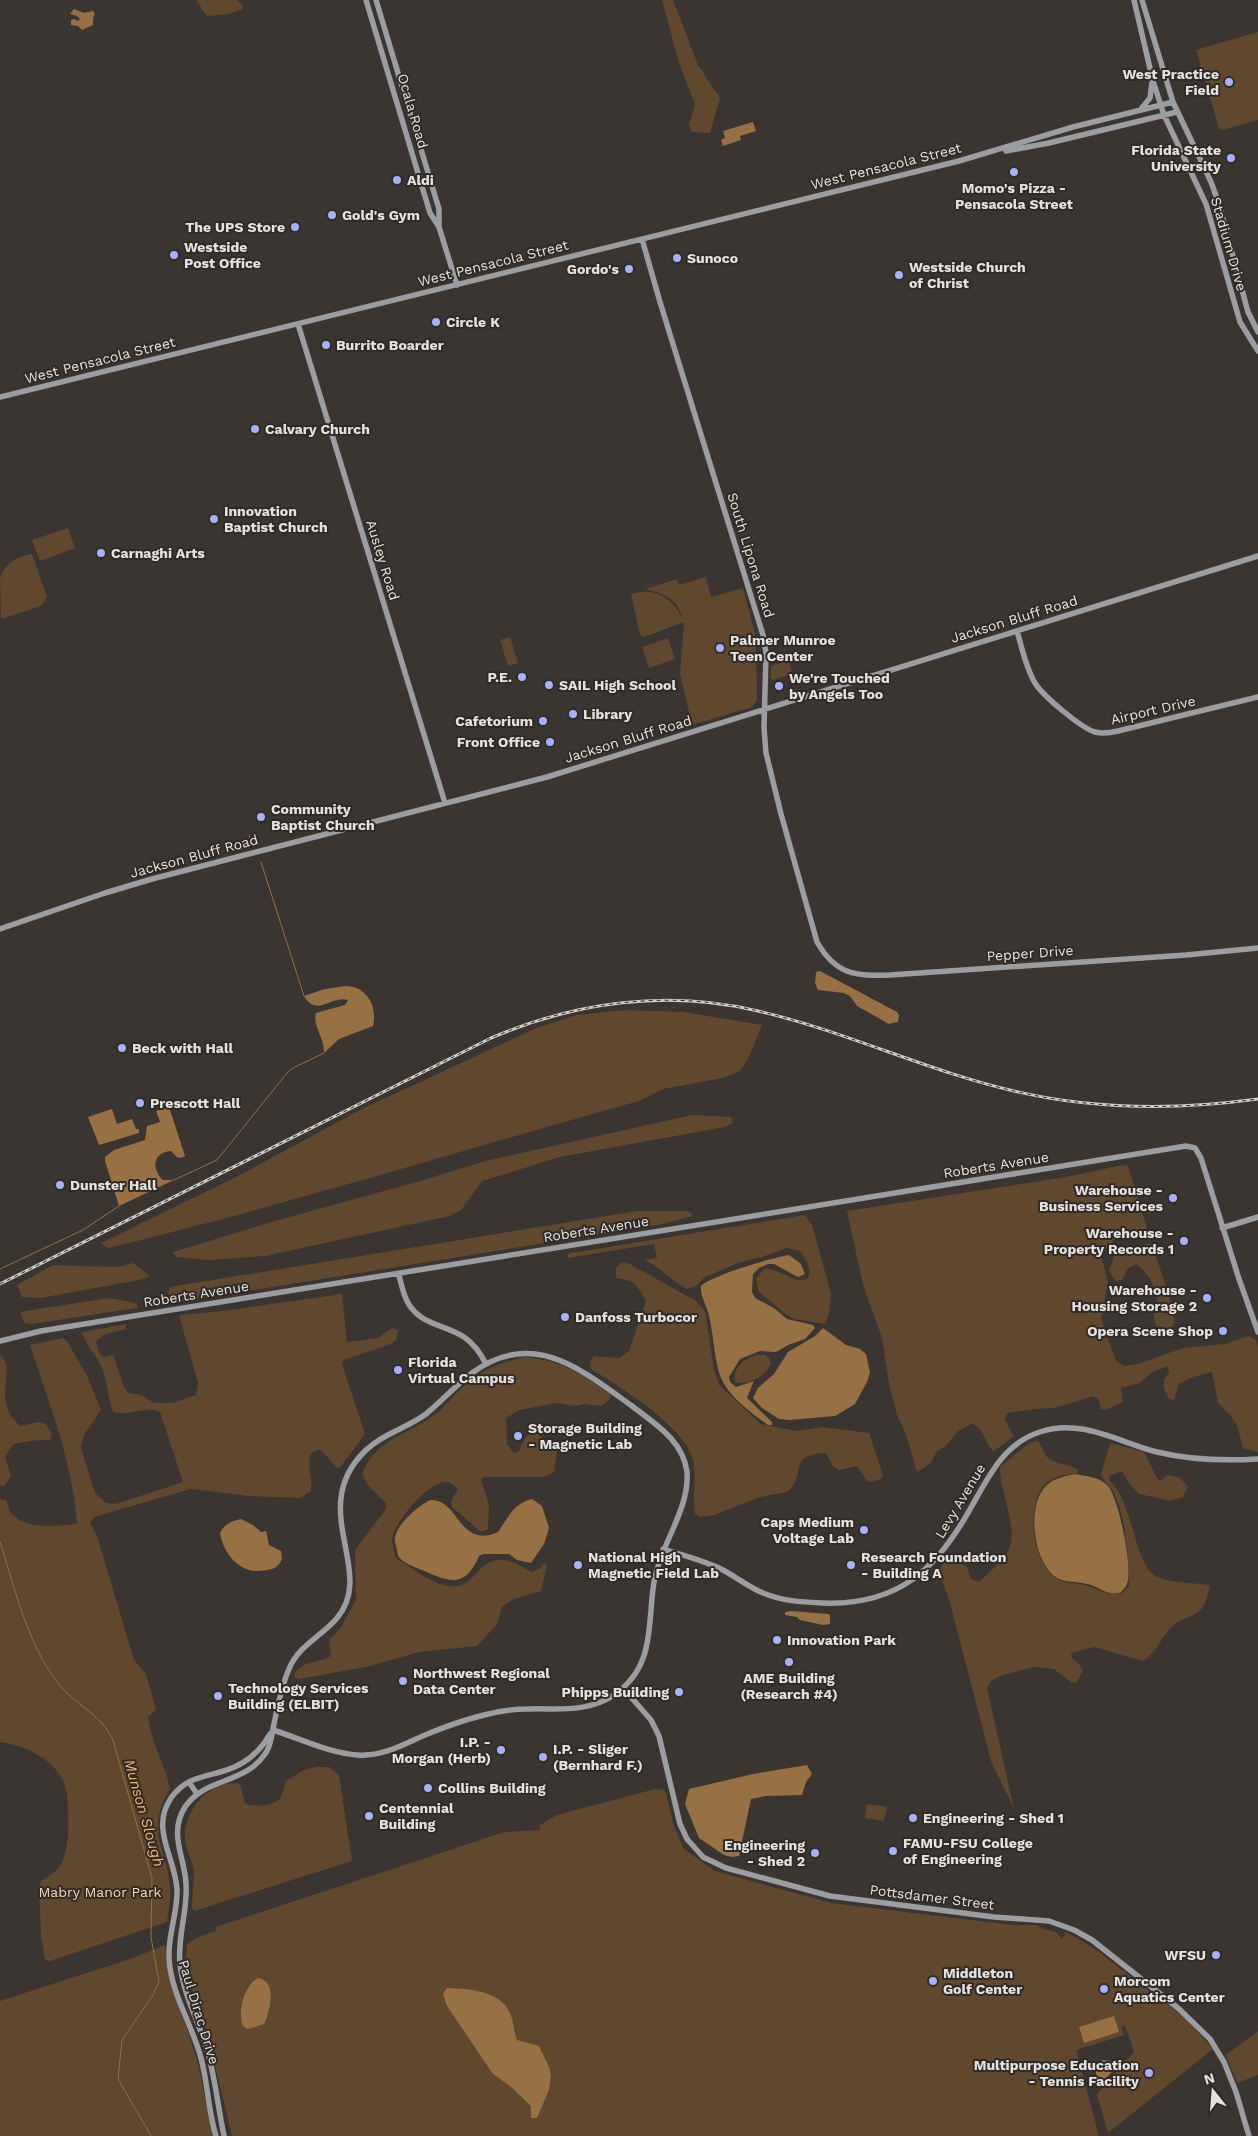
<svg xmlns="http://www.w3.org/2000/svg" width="1258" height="2136" font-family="'Work Sans',sans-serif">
  <rect width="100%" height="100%" fill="#3a3530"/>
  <path fill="#5f482e" d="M196,0H237L243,5V9L229,14L207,16Z
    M662,0H673L698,65L720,98L710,133L692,132L689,124L695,105L679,63Z
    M1258,32V120L1222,130L1219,128L1196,50Z
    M68,528L75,548L40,561L32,540Z
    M32,554L47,597L41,606L1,619L0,577C6,563 17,556 32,554Z
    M706,577L711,597L743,588L756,638L757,700L752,707L692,725L680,674L684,622L644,637L640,635L631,594C654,587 672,597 682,618C679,599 662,593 645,589L677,579L679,585Z
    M510,637L518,663L508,666L500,640Z
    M668,638L675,659L649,668L642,647Z
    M789,660L792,674L773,680L771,678V666Z
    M625,1010L683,1012L762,1025L747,1061L740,1071L723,1078L663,1089L639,1101C462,1150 287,1205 108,1248L101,1243L238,1176L364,1108L534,1029L577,1015Z
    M692,1115L731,1117L733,1123L725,1127L560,1157L482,1181L461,1210L450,1216L265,1256L208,1260L176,1257L173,1252L268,1223L420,1181L485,1161Z
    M1123,1165L1128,1166L1147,1228L1144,1234C1120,1236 1114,1235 1101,1256L1108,1282L1101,1319L1116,1361L1124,1366L1138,1364L1183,1348L1225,1344L1249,1336L1256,1340L1258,1346V1452L1243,1448L1237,1425L1230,1415L1218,1403L1212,1372L1193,1377L1179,1384L1174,1400L1169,1399L1164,1389V1379L1169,1373L1168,1366L1152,1372L1140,1383L1121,1388L1123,1402L1105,1410L1101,1409L1098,1399L1094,1396L1054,1408L1035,1409L1008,1413L1004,1419L1014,1436L993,1452L979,1428L972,1423L957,1432L946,1446L937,1451L931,1463L917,1472L906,1434L897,1415L889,1384L882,1338L863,1285L847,1211L1066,1177Z
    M637,1211H686L691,1212L692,1216L664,1224L179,1302L170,1298L168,1292L170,1287Z
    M805,1215L812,1225L831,1293L829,1313L825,1324L794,1319L787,1315L758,1291L756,1279L764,1269C780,1267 793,1286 808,1278C812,1267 806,1260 800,1251L787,1248L762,1257L738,1263L705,1277L696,1286L687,1289C672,1281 662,1269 645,1260L657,1258L654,1244L568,1258V1254L571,1253Z
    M1145,1244H1151C1156,1258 1177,1311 1174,1323C1172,1329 1168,1330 1163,1333L1158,1330C1156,1325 1153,1319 1154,1314C1154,1311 1156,1309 1157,1306C1159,1291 1148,1272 1136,1264L1127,1269L1122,1280L1116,1281L1109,1271L1115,1253Z
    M622,1262L628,1263L696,1301L705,1311L714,1370L719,1385L761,1424L797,1431L823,1427L869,1433L883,1475L881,1479L872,1482L867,1481L857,1466L839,1470L833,1466L826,1453C785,1455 808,1476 787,1492L760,1497L714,1515L700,1517L695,1514C692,1496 697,1478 693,1460C684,1426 620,1387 591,1369L590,1361L594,1356L619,1358L629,1351L646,1301C637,1285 635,1280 616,1278V1268Z
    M133,1263L150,1276L140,1280L40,1298L22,1297L17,1285L53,1265L117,1267Z
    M342,1294L347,1342L378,1338L392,1328L398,1330L396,1340L391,1344L343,1360L342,1364L365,1434L341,1466L338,1469L321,1450C304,1450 310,1468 311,1480C312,1484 311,1488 310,1492L299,1498L249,1496L191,1489L94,1517L90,1523L97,1536L134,1660L146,1674L156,1710L148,1717C151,1742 165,1764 170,1789C143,1835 169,1847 170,1891C171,1901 168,1912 167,1922L50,1961L45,1960L41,1935L39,1888L41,1881C47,1877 57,1872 61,1864C68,1850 69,1831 68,1815C68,1804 68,1792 63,1781C53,1758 23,1745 0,1742V1499L6,1500C8,1504 9,1511 12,1514C27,1530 58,1526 77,1524C73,1464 49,1402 30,1345L63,1338L67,1341L87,1376L101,1410L84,1435L81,1448L95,1493L106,1503L116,1504L183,1482L160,1412C147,1405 128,1417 113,1412C107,1397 108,1379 101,1366C95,1354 86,1346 82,1332L126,1324V1329C116,1332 103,1332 96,1342L100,1354L104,1357L113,1354L124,1387L128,1393L141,1395L154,1403H173L196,1395L198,1383L179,1315L223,1311Z
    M109,1298L137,1303V1308L32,1324L24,1323L20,1312Z
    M0,1355C13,1366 2,1387 6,1403C8,1413 13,1419 20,1426L39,1422L46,1424L52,1434L50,1440C37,1439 26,1442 13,1444L5,1457L11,1476L4,1486L0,1485Z
    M756,1355H765L769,1358L771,1363C767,1376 748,1386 735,1382C732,1368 744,1359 756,1355Z
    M524,1357C564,1361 580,1373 611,1395L610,1399L601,1406L584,1404L575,1406L556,1403L520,1410L506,1418L507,1444L514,1453L519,1451L524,1440L530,1433L538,1434L557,1451L554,1472L544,1477H484L481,1480L489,1504L488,1529L481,1532L452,1507L451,1501L458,1490C455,1486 451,1482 446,1482C429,1481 397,1520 393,1535C391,1542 394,1552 396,1558C413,1568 432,1585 451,1586C476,1589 477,1557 504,1560C513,1561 523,1568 532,1572L539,1569L544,1563L547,1565L541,1591L512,1600L502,1607L497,1624L477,1646L419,1652L366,1667L299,1679L294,1677C297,1660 319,1664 331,1656L329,1640L340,1629L356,1600L355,1550L386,1509V1503L367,1484L362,1474C376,1437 411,1435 438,1412C447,1405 454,1395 463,1387C481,1370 500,1363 524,1357Z
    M1037,1440C1042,1445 1043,1453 1048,1458C1058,1466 1069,1463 1078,1470L1077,1473C1065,1475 1050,1476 1042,1488C1028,1508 1032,1553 1049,1572C1060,1585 1074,1582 1088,1586C1101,1590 1106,1595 1121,1594L1129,1586C1128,1555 1127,1522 1114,1493C1110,1486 1103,1481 1101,1474L1110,1443L1144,1452L1157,1478L1161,1481L1167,1475C1177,1476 1182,1478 1188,1487L1183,1497L1171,1501L1139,1494L1128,1482L1122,1471L1109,1476V1480C1135,1502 1133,1570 1160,1578C1175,1583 1194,1583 1210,1585C1208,1592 1207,1601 1203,1607C1196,1616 1185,1617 1176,1623C1162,1634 1158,1652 1143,1661L1094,1647L1071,1653L1072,1658L1079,1664L1083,1670L1077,1682L1072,1683L1054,1669L1034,1667L1000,1676L991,1681L987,1688L1014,1809L991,1761L950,1603L939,1570L945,1561L953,1559L967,1567L971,1579L979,1582C988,1573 1002,1562 1008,1551C1020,1530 999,1491 1000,1467L1029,1443Z
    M316,1767H329L339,1775L352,1861L194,1911L192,1907C192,1895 194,1883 194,1871C193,1862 188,1854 186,1845C181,1823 195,1799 213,1789C220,1785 232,1781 240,1784L245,1804C256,1806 273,1808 281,1797C283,1793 284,1786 286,1781L304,1770Z
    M655,1789L664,1790L666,1793L673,1824L684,1849L715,1871L831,1903L1013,1925H1037L1043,1929L1056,1932L1062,1939L1066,1932L1095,1949L1157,1997L1183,2016L1213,2049L1108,2133L1097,2094L1134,2052L1125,2025L1121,2027L1124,2035L1076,2050L1099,2136H232L208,2036L192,1990L186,1956L187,1944L198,1937L216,1931V1927L504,1832L540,1830V1825L557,1815Z
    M867,1804L887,1807L884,1821L865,1818Z
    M165,1945C168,1989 187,2022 198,2064C204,2088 206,2112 214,2136H0V2001L133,1958Z
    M1258,2031V2075L1237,2083L1226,2055Z"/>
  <path fill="#977044" d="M74,9L84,13L93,11L95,14L93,18V25L82,30L78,26L71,25V20L74,19L78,21L80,19L77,16L70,14Z
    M753,122L756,131L740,136L741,140L723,146L721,140L725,138L723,131Z
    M820,971L897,1012L899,1015L898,1022L889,1024L857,1006L850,996L844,993L818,990L815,983L816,972Z
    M346,986C366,986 378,1006 373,1026L339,1039L324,1053C325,1039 312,1025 316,1013L345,1005L348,1000C331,995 317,1018 304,996L325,989Z
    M169,1107L185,1156L181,1158L177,1157L171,1151C153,1152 151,1169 163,1180H174L119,1206L105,1161V1157L114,1150L145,1140L147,1126L160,1122L156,1111Z
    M112,1109L117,1124L132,1119L136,1129H139V1133L99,1145L88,1117Z
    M789,1255L801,1264L805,1274L798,1277L774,1264H768L759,1268L753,1274L752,1292L755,1298L774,1308L787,1319L813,1325L815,1328L805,1339L788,1345L776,1352L760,1351L740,1359L729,1377L730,1382L736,1387L754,1381L747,1398L772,1422V1425H768C749,1411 724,1394 718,1369C714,1352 713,1333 709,1316C707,1305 700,1297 701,1286C710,1276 774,1257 789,1255Z
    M823,1328L846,1345L860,1349L866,1354L870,1372L867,1382L855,1404L835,1416L790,1420L779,1419L762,1408L753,1398L758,1388L774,1374L788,1352L815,1336Z
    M1075,1474C1086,1476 1100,1477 1108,1486C1119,1499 1133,1568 1127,1584C1126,1587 1122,1591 1120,1593C1107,1595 1102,1589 1091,1585C1076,1580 1060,1585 1049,1571C1033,1552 1027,1503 1047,1485C1055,1478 1065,1476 1075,1474Z
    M532,1499L542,1506L549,1528L544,1544L531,1563L517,1560L509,1554H483L479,1556C465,1589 449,1582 422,1570C414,1567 403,1563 398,1556C398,1551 394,1542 395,1537C398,1523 418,1506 430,1500C459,1498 459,1550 498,1532C509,1516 513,1504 532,1499Z
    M241,1519L253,1525L261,1532L266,1531L269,1545L281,1551L282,1559C279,1566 275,1569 267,1570C243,1576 224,1557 220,1533C224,1524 232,1521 241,1519Z
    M791,1611L828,1614L830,1615V1624L823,1625L800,1620L797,1617L785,1615V1612Z
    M807,1765L812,1774L806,1782L802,1795L766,1796L751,1799L739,1856L732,1857L724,1855L699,1838L685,1804L689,1789L753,1774Z
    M258,1978C278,1981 270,2012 264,2024L248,2029L243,2026C237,2013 244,1985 258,1978Z
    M447,1988C468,1989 500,1990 510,2013C514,2021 513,2031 517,2040L539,2046L549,2067L551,2075L549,2090L537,2118H531V2106L511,2087L493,2074L447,2006L443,1994Z
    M1114,2016L1119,2032L1084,2043L1079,2027Z
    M1103,2060L1111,2061L1114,2070L1100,2084L1096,2076V2064Z"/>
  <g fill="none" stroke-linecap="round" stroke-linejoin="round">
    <path stroke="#977044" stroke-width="1" d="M249,836L254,846
      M261,862L304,996
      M174,1180L217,1160L287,1073L293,1068L324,1053
      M0,1269L83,1230L119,1206
      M0,1542C15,1588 27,1644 58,1683C75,1705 100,1713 113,1740L152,1878L151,1937L159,1982L153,1995L122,2040L118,2079L151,2136"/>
    <path stroke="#9c9da1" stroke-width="5.5" d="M366,0L430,213L439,227L457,285
      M376,0L439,209V227
      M1134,0L1153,81L1164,115L1206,204L1240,322L1258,351
      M1142,0L1173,102L1211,182L1219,204L1248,312L1258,332
      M1141,109L1150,98L1152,82
      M1006,151L1049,143L1177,112
      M642,239L660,302L763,635L766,653L764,728L766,753L781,814L817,942C836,975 855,976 890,975L1186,955L1258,948
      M298,324L445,803
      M0,397L959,161L1073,127L1173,102
      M1017,631C1022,648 1026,668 1035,683C1042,695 1081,728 1095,732C1102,734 1110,733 1118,731L1258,697
      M0,929L105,893L152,879L547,777L1258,556
      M1222,1228L1258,1217
      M399,1275C401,1283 403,1293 407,1301C419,1325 444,1324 464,1337C474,1344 481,1354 486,1364
      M0,1341L41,1331L1186,1146L1195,1148L1201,1158L1239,1279L1258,1332
      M663,1549C682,1555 703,1560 721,1569C735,1576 748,1587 763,1593C782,1601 802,1602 822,1603C900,1606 938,1568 973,1504C990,1474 1005,1443 1040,1432C1081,1418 1118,1442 1157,1452C1190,1460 1224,1461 1258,1459
      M623,1688L651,1720L659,1736L680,1824L687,1839L703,1857L726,1868L830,1896L994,1917L1049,1921L1074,1930L1092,1940L1178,2008L1210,2039L1224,2062L1236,2092L1249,2136
      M189,1782L197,1794
      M216,2136C208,2111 208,2084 201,2058C192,2024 170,1992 169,1957C168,1934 178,1912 177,1889C175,1857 150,1829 171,1798C185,1778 203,1777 224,1771C244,1765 260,1752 270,1734
      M224,2136C218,2107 215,2077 207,2049C198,2020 183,1994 180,1964C177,1937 188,1911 186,1884C185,1857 168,1834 185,1807C205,1777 244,1785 265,1754C271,1746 271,1738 273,1729C277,1709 281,1687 289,1669C298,1646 322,1636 337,1618C377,1571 306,1509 365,1451C382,1434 407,1428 426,1414C442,1401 456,1385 472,1373C533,1328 582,1370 632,1406C655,1424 683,1440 687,1472C690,1509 660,1545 654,1582C647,1625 656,1666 614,1695C587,1713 559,1708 528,1709C513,1709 499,1711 484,1715C464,1720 444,1727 425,1735C404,1744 382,1757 358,1755C331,1754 299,1738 273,1730"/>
    <defs>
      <path id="rail" d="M0,1284L491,1038C575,1002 668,989 758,1011C845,1031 927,1071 1014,1091C1095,1110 1177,1110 1258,1099"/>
    </defs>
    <use href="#rail" stroke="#cfcbc8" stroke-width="3"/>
    <use href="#rail" stroke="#302b26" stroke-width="1" stroke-dasharray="4" stroke-linecap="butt"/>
  </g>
  <g fill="#a8b0fc" stroke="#302b26" stroke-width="2">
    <circle cx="1229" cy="82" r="5"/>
    <circle cx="1231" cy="158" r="5"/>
    <circle cx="1014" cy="172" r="5"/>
    <circle cx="397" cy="180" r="5"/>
    <circle cx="332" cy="215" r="5"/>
    <circle cx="295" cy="227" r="5"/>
    <circle cx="174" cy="255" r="5"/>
    <circle cx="677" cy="258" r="5"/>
    <circle cx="629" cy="269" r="5"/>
    <circle cx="899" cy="275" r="5"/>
    <circle cx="436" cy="322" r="5"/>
    <circle cx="326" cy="345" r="5"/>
    <circle cx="255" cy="429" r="5"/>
    <circle cx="214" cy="519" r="5"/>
    <circle cx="101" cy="553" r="5"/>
    <circle cx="720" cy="648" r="5"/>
    <circle cx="522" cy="677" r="5"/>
    <circle cx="549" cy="685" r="5"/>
    <circle cx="779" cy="686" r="5"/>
    <circle cx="573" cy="714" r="5"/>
    <circle cx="543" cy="721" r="5"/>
    <circle cx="550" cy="742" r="5"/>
    <circle cx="261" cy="817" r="5"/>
    <circle cx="122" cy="1048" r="5"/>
    <circle cx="140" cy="1103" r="5"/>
    <circle cx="60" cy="1185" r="5"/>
    <circle cx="1173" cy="1198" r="5"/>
    <circle cx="1184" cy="1241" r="5"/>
    <circle cx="1207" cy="1298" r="5"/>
    <circle cx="565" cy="1317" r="5"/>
    <circle cx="1223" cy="1331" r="5"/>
    <circle cx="398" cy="1370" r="5"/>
    <circle cx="518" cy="1436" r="5"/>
    <circle cx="864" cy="1530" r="5"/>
    <circle cx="578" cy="1565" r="5"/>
    <circle cx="851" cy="1565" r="5"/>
    <circle cx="777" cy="1640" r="5"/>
    <circle cx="789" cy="1662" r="5"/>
    <circle cx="403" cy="1681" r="5"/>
    <circle cx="679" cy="1692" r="5"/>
    <circle cx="218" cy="1696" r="5"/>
    <circle cx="501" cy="1750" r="5"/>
    <circle cx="543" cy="1757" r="5"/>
    <circle cx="428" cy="1788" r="5"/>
    <circle cx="369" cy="1816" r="5"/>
    <circle cx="913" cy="1818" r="5"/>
    <circle cx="893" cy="1851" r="5"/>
    <circle cx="815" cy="1853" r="5"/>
    <circle cx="1216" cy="1955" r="5"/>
    <circle cx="933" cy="1981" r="5"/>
    <circle cx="1104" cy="1989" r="5"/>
    <circle cx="1149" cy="2073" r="5"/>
  </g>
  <g text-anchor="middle" stroke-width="4" stroke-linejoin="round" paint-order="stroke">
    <g font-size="14" font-weight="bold" fill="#e5e2df" stroke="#302b26" text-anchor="start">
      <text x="1219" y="79" text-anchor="end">West Practice<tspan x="1219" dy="16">Field</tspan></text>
      <text x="1221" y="155" text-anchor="end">Florida State<tspan x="1221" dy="16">University</tspan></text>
      <text x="407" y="185">Aldi</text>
      <text x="1014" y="193" text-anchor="middle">Momo's Pizza -<tspan x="1014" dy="16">Pensacola Street</tspan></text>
      <text x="342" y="220">Gold's Gym</text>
      <text x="285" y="232" text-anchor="end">The UPS Store</text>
      <text x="184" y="252">Westside<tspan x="184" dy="16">Post Office</tspan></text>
      <text x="687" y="263">Sunoco</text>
      <text x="909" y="272">Westside Church<tspan x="909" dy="16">of Christ</tspan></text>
      <text x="619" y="274" text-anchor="end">Gordo's</text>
      <text x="446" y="327">Circle K</text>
      <text x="336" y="350">Burrito Boarder</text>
      <text x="265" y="434">Calvary Church</text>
      <text x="224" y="516">Innovation<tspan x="224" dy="16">Baptist Church</tspan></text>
      <text x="111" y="558">Carnaghi Arts</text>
      <text x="730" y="645">Palmer Munroe<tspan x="730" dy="16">Teen Center</tspan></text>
      <text x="512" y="682" text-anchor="end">P.E.</text>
      <text x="789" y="683">We're Touched<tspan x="789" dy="16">by Angels Too</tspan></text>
      <text x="559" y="690">SAIL High School</text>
      <text x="583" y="719">Library</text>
      <text x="533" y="726" text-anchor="end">Cafetorium</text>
      <text x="540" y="747" text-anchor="end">Front Office</text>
      <text x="271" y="814">Community<tspan x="271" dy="16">Baptist Church</tspan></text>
      <text x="132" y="1053">Beck with Hall</text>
      <text x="150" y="1108">Prescott Hall</text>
      <text x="70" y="1190">Dunster Hall</text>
      <text x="1163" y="1195" text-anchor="end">Warehouse -<tspan x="1163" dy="16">Business Services</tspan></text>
      <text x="1174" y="1238" text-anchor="end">Warehouse -<tspan x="1174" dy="16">Property Records 1</tspan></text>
      <text x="1197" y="1295" text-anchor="end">Warehouse -<tspan x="1197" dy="16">Housing Storage 2</tspan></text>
      <text x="575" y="1322">Danfoss Turbocor</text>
      <text x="1213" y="1336" text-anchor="end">Opera Scene Shop</text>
      <text x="408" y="1367">Florida<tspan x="408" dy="16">Virtual Campus</tspan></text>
      <text x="528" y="1433">Storage Building<tspan x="528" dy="16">- Magnetic Lab</tspan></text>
      <text x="854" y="1527" text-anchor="end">Caps Medium<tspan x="854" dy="16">Voltage Lab</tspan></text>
      <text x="588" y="1562">National High<tspan x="588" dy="16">Magnetic Field Lab</tspan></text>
      <text x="861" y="1562">Research Foundation<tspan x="861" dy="16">- Building A</tspan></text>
      <text x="787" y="1645">Innovation Park</text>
      <text x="413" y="1678">Northwest Regional<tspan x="413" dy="16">Data Center</tspan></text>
      <text x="789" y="1683" text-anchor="middle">AME Building<tspan x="789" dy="16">(Research #4)</tspan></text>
      <text x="228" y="1693">Technology Services<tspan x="228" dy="16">Building (ELBIT)</tspan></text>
      <text x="669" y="1697" text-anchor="end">Phipps Building</text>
      <text x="491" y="1747" text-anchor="end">I.P. -<tspan x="491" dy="16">Morgan (Herb)</tspan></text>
      <text x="553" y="1754">I.P. - Sliger<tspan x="553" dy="16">(Bernhard F.)</tspan></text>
      <text x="438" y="1793">Collins Building</text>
      <text x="379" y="1813">Centennial<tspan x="379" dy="16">Building</tspan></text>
      <text x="923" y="1823">Engineering - Shed 1</text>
      <text x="903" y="1848">FAMU-FSU College<tspan x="903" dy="16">of Engineering</tspan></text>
      <text x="805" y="1850" text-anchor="end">Engineering<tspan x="805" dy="16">- Shed 2</tspan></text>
      <text x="1206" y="1960" text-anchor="end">WFSU</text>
      <text x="943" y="1978">Middleton<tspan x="943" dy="16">Golf Center</tspan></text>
      <text x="1114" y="1986">Morcom<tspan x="1114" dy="16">Aquatics Center</tspan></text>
      <text x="1139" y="2070" text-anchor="end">Multipurpose Education<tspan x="1139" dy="16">- Tennis Facility</tspan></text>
    </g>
    <g font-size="14" fill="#e5e2df" stroke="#302b26">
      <text transform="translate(413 111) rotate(74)" y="5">Ocala Road</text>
      <text transform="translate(886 166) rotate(-14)" y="5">West Pensacola Street</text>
      <text transform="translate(1229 244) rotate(74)" y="5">Stadium Drive</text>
      <text transform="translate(493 263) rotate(-14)" y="5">West Pensacola Street</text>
      <text transform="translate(100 360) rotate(-14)" y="5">West Pensacola Street</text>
      <text transform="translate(751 555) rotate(73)" y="5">South Lipona Road</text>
      <text transform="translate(383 560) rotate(73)" y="5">Ausley Road</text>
      <text transform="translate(1014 619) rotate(-17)" y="5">Jackson Bluff Road</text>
      <text transform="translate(1153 710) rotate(-13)" y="5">Airport Drive</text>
      <text transform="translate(628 739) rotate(-17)" y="5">Jackson Bluff Road</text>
      <text transform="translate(194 856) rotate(-15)" y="5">Jackson Bluff Road</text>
      <text transform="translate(1030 953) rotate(-4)" y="5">Pepper Drive</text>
      <text transform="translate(996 1165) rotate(-9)" y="5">Roberts Avenue</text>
      <text transform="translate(596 1229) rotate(-9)" y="5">Roberts Avenue</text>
      <text transform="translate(196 1294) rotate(-9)" y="5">Roberts Avenue</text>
      <text transform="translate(960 1501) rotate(-59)" y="5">Levy Avenue</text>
      <text transform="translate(932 1897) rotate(7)" y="5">Pottsdamer Street</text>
      <text transform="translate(199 2012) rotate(73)" y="5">Paul Dirac Drive</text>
    </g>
    <g font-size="14" fill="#fad6b0" stroke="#302b26">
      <text x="100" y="1897">Mabry Manor Park</text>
    </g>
    <g font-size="15" font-style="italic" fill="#efb472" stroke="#302b26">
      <text transform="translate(144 1813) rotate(74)" y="5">Munson Slough</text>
    </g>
  </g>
  <g transform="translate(1213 2091) rotate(343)" stroke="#302b26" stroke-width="4" paint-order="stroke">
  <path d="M0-4L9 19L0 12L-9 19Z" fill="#e5e2df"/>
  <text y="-8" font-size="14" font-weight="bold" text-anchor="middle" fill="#e5e2df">N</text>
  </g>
</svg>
